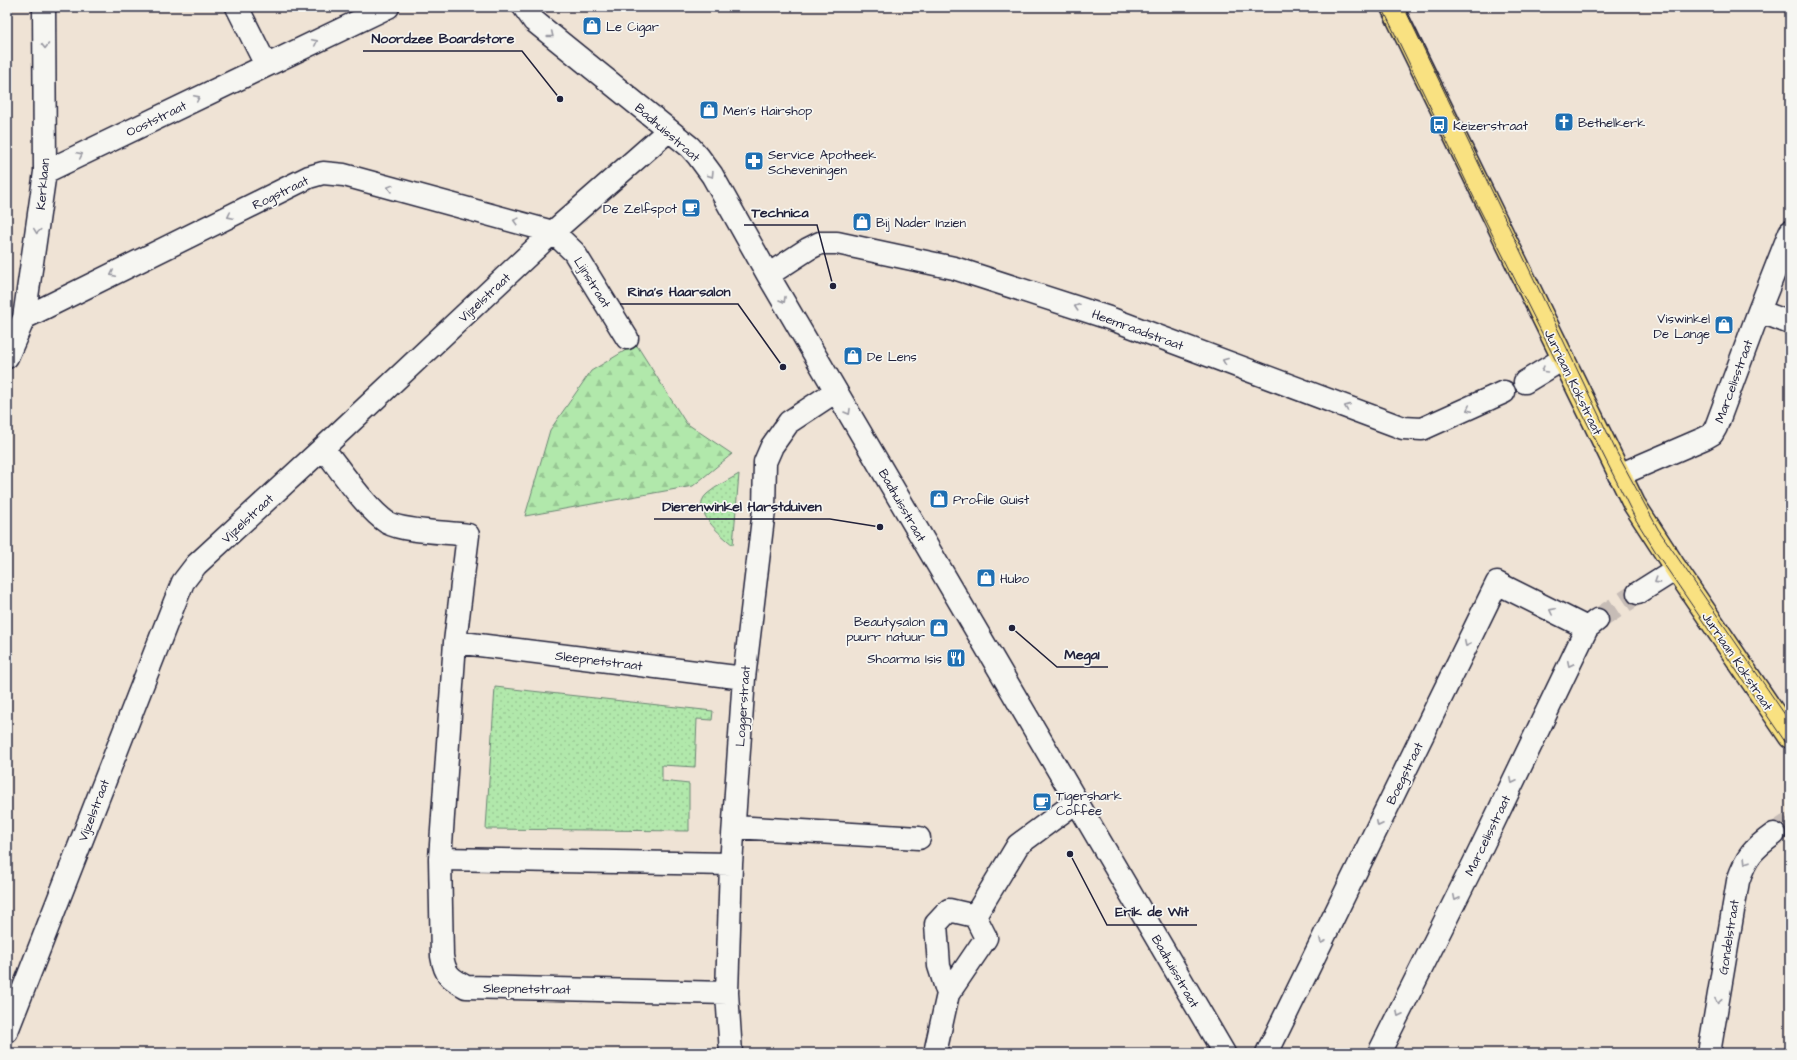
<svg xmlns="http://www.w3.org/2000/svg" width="1797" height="1060" font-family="'Architects Daughter',sans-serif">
  <defs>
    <pattern id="grass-dots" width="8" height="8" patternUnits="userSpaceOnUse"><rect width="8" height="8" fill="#b1e8ab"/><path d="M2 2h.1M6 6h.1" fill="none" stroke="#98c794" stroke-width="1.8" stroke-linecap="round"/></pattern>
    <pattern id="forest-firs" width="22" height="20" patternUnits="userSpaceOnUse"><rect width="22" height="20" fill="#b1e8ab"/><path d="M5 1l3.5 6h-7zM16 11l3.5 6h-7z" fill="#98c794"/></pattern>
  </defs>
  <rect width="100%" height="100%" fill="#efe3d5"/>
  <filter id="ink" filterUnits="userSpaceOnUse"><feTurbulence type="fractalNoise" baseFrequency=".025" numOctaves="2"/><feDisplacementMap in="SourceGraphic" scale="8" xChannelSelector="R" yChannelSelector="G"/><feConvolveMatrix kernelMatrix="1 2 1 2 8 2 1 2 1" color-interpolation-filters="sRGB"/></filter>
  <g filter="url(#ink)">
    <path fill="url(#grass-dots)" stroke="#6a8573" d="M739,474L733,545C722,536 689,509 707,494C716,486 729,480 739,474Z
      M495,687L713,711L712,720L697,719L695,767L662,765V781L689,784V831L486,829Z"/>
    <path fill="url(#forest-firs)" stroke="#6a8573" d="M636,344L686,423L732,454L693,486L525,516L550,430L591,371Z"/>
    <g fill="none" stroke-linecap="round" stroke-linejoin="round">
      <path stroke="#c6bcb6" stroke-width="22" stroke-dasharray="22 11" stroke-linecap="butt" d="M1597,620L1638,593
        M1774,834L1790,823"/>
      <defs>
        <path id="minor" d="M237,7L266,65
          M524,7L534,21L690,147L698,156L712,175L768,275L1224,1053
          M45,172L388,7
          M768,275L808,249L820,243H837L954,268L1109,318L1403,428L1422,429L1504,392
          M1759,311L1790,323
          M24,318L309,177L323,173L344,175L553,232L574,252L627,338
          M7,357L24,318L45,172L44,7
          M1525,382L1563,359
          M323,448C339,468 368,511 388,523C405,532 448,532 468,535L455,642L440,859L442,956C445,975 450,978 466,987L727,993
          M1619,475L1705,438L1712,434L1716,427L1759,311L1790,232
          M1638,593L1676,569
          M455,642L744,678
          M734,827L919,838
          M440,859L731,864
          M975,916L1018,845L1076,802
          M7,1031L174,604L183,582L196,565L323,448L553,232L669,130
          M731,1053L727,993L731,864L744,678L764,510L765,462L772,446L789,422L836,391
          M935,1053L948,994L986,938L975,916L949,910L936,924L939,966L948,994
          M1267,1053L1497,583L1587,628
          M1379,1053L1474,863L1587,628L1597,620
          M1709,1053L1738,881C1746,857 1753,849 1774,834"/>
        <path id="major" d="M1392,7L1634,504L1676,569L1790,737"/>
      </defs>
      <use href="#minor" stroke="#22223b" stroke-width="25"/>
      <use href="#major" stroke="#22223b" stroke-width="25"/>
      <use href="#minor" stroke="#f6f6f2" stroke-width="22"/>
      <use href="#major" stroke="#f9e181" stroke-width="22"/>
      <path stroke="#22223b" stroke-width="1" d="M1382,7L1478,206L1636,520L1657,554L1790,749
        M1404,7L1617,453L1658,529L1790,722"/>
    </g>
    <defs><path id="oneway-chevron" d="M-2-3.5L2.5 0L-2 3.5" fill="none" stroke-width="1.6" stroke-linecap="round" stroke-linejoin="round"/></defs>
    <g stroke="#9797a0">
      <use href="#oneway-chevron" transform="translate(551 35) rotate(39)"/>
      <use href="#oneway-chevron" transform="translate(315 42) rotate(-26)"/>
      <use href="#oneway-chevron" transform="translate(45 46) rotate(89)"/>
      <use href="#oneway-chevron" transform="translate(197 98) rotate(-26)"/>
      <use href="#oneway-chevron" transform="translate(80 155) rotate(-26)"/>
      <use href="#oneway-chevron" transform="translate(711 175) rotate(58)"/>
      <use href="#oneway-chevron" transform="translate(390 188) rotate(-165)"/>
      <use href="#oneway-chevron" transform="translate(230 216) rotate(154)"/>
      <use href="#oneway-chevron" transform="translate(516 221) rotate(-165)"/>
      <use href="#oneway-chevron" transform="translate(37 231) rotate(98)"/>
      <use href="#oneway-chevron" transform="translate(113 274) rotate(154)"/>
      <use href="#oneway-chevron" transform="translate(783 300) rotate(60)"/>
      <use href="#oneway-chevron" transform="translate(1077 307) rotate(-162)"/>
      <use href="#oneway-chevron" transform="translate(1225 361) rotate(-159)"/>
      <use href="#oneway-chevron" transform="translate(1544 370) rotate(149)"/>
      <use href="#oneway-chevron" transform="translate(1347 407) rotate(-159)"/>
      <use href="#oneway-chevron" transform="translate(1469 409) rotate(154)"/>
      <use href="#oneway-chevron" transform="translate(848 412) rotate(60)"/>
      <use href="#oneway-chevron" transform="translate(1657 581) rotate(147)"/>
      <use href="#oneway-chevron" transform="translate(1552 611) rotate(-153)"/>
      <use href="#oneway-chevron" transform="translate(1467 644) rotate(116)"/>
      <use href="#oneway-chevron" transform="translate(1570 664) rotate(116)"/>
      <use href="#oneway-chevron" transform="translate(1513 781) rotate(116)"/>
      <use href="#oneway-chevron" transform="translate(1379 824) rotate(116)"/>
      <use href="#oneway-chevron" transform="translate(1746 861) rotate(122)"/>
      <use href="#oneway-chevron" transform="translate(1456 898) rotate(116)"/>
      <use href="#oneway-chevron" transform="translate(1322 941) rotate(116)"/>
      <use href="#oneway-chevron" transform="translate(1718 1001) rotate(99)"/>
      <use href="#oneway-chevron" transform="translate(1399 1014) rotate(116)"/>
    </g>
  </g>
  <defs>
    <symbol id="shop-square" viewBox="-11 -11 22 22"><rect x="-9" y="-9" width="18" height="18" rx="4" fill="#1f6fb2" stroke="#f6f6f2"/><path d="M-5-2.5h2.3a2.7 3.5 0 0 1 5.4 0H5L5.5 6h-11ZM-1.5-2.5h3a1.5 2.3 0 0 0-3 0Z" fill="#fff"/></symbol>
    <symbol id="church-square" viewBox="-11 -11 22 22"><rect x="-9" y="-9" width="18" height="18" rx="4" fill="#1f6fb2" stroke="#f6f6f2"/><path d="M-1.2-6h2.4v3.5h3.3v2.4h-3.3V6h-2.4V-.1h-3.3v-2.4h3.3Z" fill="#fff"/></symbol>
    <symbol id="bus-square" viewBox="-11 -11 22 22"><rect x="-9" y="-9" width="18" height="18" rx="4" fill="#1f6fb2" stroke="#f6f6f2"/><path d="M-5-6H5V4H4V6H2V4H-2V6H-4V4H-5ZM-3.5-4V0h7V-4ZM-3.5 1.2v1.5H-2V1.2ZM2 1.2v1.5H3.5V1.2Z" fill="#fff"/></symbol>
    <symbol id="pharmacy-square" viewBox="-11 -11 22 22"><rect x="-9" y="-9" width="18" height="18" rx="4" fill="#1f6fb2" stroke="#f6f6f2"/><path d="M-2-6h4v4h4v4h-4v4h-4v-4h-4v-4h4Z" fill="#fff"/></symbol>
    <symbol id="cafe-square" viewBox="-11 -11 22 22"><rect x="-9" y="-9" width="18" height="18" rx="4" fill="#1f6fb2" stroke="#f6f6f2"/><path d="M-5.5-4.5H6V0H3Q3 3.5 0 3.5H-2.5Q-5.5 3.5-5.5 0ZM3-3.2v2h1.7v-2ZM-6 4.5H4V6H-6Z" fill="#fff"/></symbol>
    <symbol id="restaurant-square" viewBox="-11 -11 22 22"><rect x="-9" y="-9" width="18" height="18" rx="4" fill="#1f6fb2" stroke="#f6f6f2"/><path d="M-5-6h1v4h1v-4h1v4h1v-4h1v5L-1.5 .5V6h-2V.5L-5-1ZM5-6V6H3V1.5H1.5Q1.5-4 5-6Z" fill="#fff"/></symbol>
  </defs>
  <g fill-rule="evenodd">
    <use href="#shop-square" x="581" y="15" width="22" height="22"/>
    <use href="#shop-square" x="698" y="99" width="22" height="22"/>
    <use href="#church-square" x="1553" y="111" width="22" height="22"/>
    <use href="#bus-square" x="1428" y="114" width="22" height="22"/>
    <use href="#pharmacy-square" x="743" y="150" width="22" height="22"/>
    <use href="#cafe-square" x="680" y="197" width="22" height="22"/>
    <use href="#shop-square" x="851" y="211" width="22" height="22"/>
    <use href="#shop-square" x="1713" y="314" width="22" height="22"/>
    <use href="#shop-square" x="842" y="345" width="22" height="22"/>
    <use href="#shop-square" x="928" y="488" width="22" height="22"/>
    <use href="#shop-square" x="975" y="567" width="22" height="22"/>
    <use href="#shop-square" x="928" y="617" width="22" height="22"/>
    <use href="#restaurant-square" x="945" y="647" width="22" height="22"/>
    <use href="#cafe-square" x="1031" y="791" width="22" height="22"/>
  </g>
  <g text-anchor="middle" stroke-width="3.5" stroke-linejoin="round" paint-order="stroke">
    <g font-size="13" fill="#22223b" stroke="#f6f6f2" text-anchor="start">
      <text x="606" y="31">Le Cigar</text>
      <text x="723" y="115">Men's Hairshop</text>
      <text x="1578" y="127">Bethelkerk</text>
      <text x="1453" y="130">Keizerstraat</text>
      <text x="768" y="159">Service Apotheek<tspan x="768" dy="15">Scheveningen</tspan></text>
      <text x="677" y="213" text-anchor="end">De Zelfspot</text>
      <text x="876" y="227">Bij Nader Inzien</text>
      <text x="1710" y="323" text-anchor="end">Viswinkel<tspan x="1710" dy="15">De Lange</tspan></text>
      <text x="867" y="361">De Lens</text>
      <text x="953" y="504">Profile Quist</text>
      <text x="1000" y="583">Hubo</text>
      <text x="925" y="626" text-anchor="end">Beautysalon<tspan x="925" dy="15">puurr natuur</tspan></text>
      <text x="942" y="663" text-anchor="end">Shoarma Isis</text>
      <text x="1056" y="800">Tigershark<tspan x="1056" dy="15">Coffee</tspan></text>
    </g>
    <g font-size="13" fill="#22223b" stroke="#f6f6f2">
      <text transform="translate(156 118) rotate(-26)" y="5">Ooststraat</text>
      <text transform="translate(668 132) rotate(41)" y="5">Badhuisstraat</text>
      <text transform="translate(42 184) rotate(-85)" y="5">Kerklaan</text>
      <text transform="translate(280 192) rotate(-26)" y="5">Rogstraat</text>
      <text transform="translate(593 282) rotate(58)" y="5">Lijnstraat</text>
      <text transform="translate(484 297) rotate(-43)" y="5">Vijzelstraat</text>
      <text transform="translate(1138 329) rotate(20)" y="5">Heemraadstraat</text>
      <text transform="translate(1733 381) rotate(-70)" y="5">Marcelisstraat</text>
      <text transform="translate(1574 382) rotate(64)" y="5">Jurriaan Kokstraat</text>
      <text transform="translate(903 505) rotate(60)" y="5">Badhuisstraat</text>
      <text transform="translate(247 518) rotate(-43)" y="5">Vijzelstraat</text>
      <text transform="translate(599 660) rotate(7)" y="5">Sleepnetstraat</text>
      <text transform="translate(1738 661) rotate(56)" y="5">Jurriaan Kokstraat</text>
      <text transform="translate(742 706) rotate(-86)" y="5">Loggerstraat</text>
      <text transform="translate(1404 773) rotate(-64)" y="5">Boegstraat</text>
      <text transform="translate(93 810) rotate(-69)" y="5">Vijzelstraat</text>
      <text transform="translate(1487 835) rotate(-64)" y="5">Marcelisstraat</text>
      <text transform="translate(1728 937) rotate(-81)" y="5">Gondelstraat</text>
      <text transform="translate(1176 971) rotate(60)" y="5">Badhuisstraat</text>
      <text transform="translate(527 988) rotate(1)" y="5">Sleepnetstraat</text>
    </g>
  </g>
  <path fill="none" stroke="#22223b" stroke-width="1.5" d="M560 99L522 51H363M833 286L817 225H744M783 367L738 304H620M880 527L830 519H654M1012 628L1057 667H1108M1070 854L1107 925H1197"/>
  <g fill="#22223b" stroke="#f6f6f2" stroke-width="1.5">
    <circle cx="560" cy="99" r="4"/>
    <circle cx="833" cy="286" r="4"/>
    <circle cx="783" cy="367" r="4"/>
    <circle cx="880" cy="527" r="4"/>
    <circle cx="1012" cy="628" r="4"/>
    <circle cx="1070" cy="854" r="4"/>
  </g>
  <g font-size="14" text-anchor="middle" font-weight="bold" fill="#22223b" stroke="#f6f6f2" stroke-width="3.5" stroke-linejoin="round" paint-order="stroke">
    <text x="443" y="43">Noordzee Boardstore</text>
    <text x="780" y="217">Technica</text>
    <text x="679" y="296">Rina's Haarsalon</text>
    <text x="742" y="511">Dierenwinkel Harstduiven</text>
    <text x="1082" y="659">Mega1</text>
    <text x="1152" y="916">Erik de Wit</text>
  </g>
  <rect width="1797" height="1060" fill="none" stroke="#f6f6f2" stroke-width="24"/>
  <rect x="12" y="12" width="1773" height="1036" fill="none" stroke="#22223b" stroke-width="1.5" filter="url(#ink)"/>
</svg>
